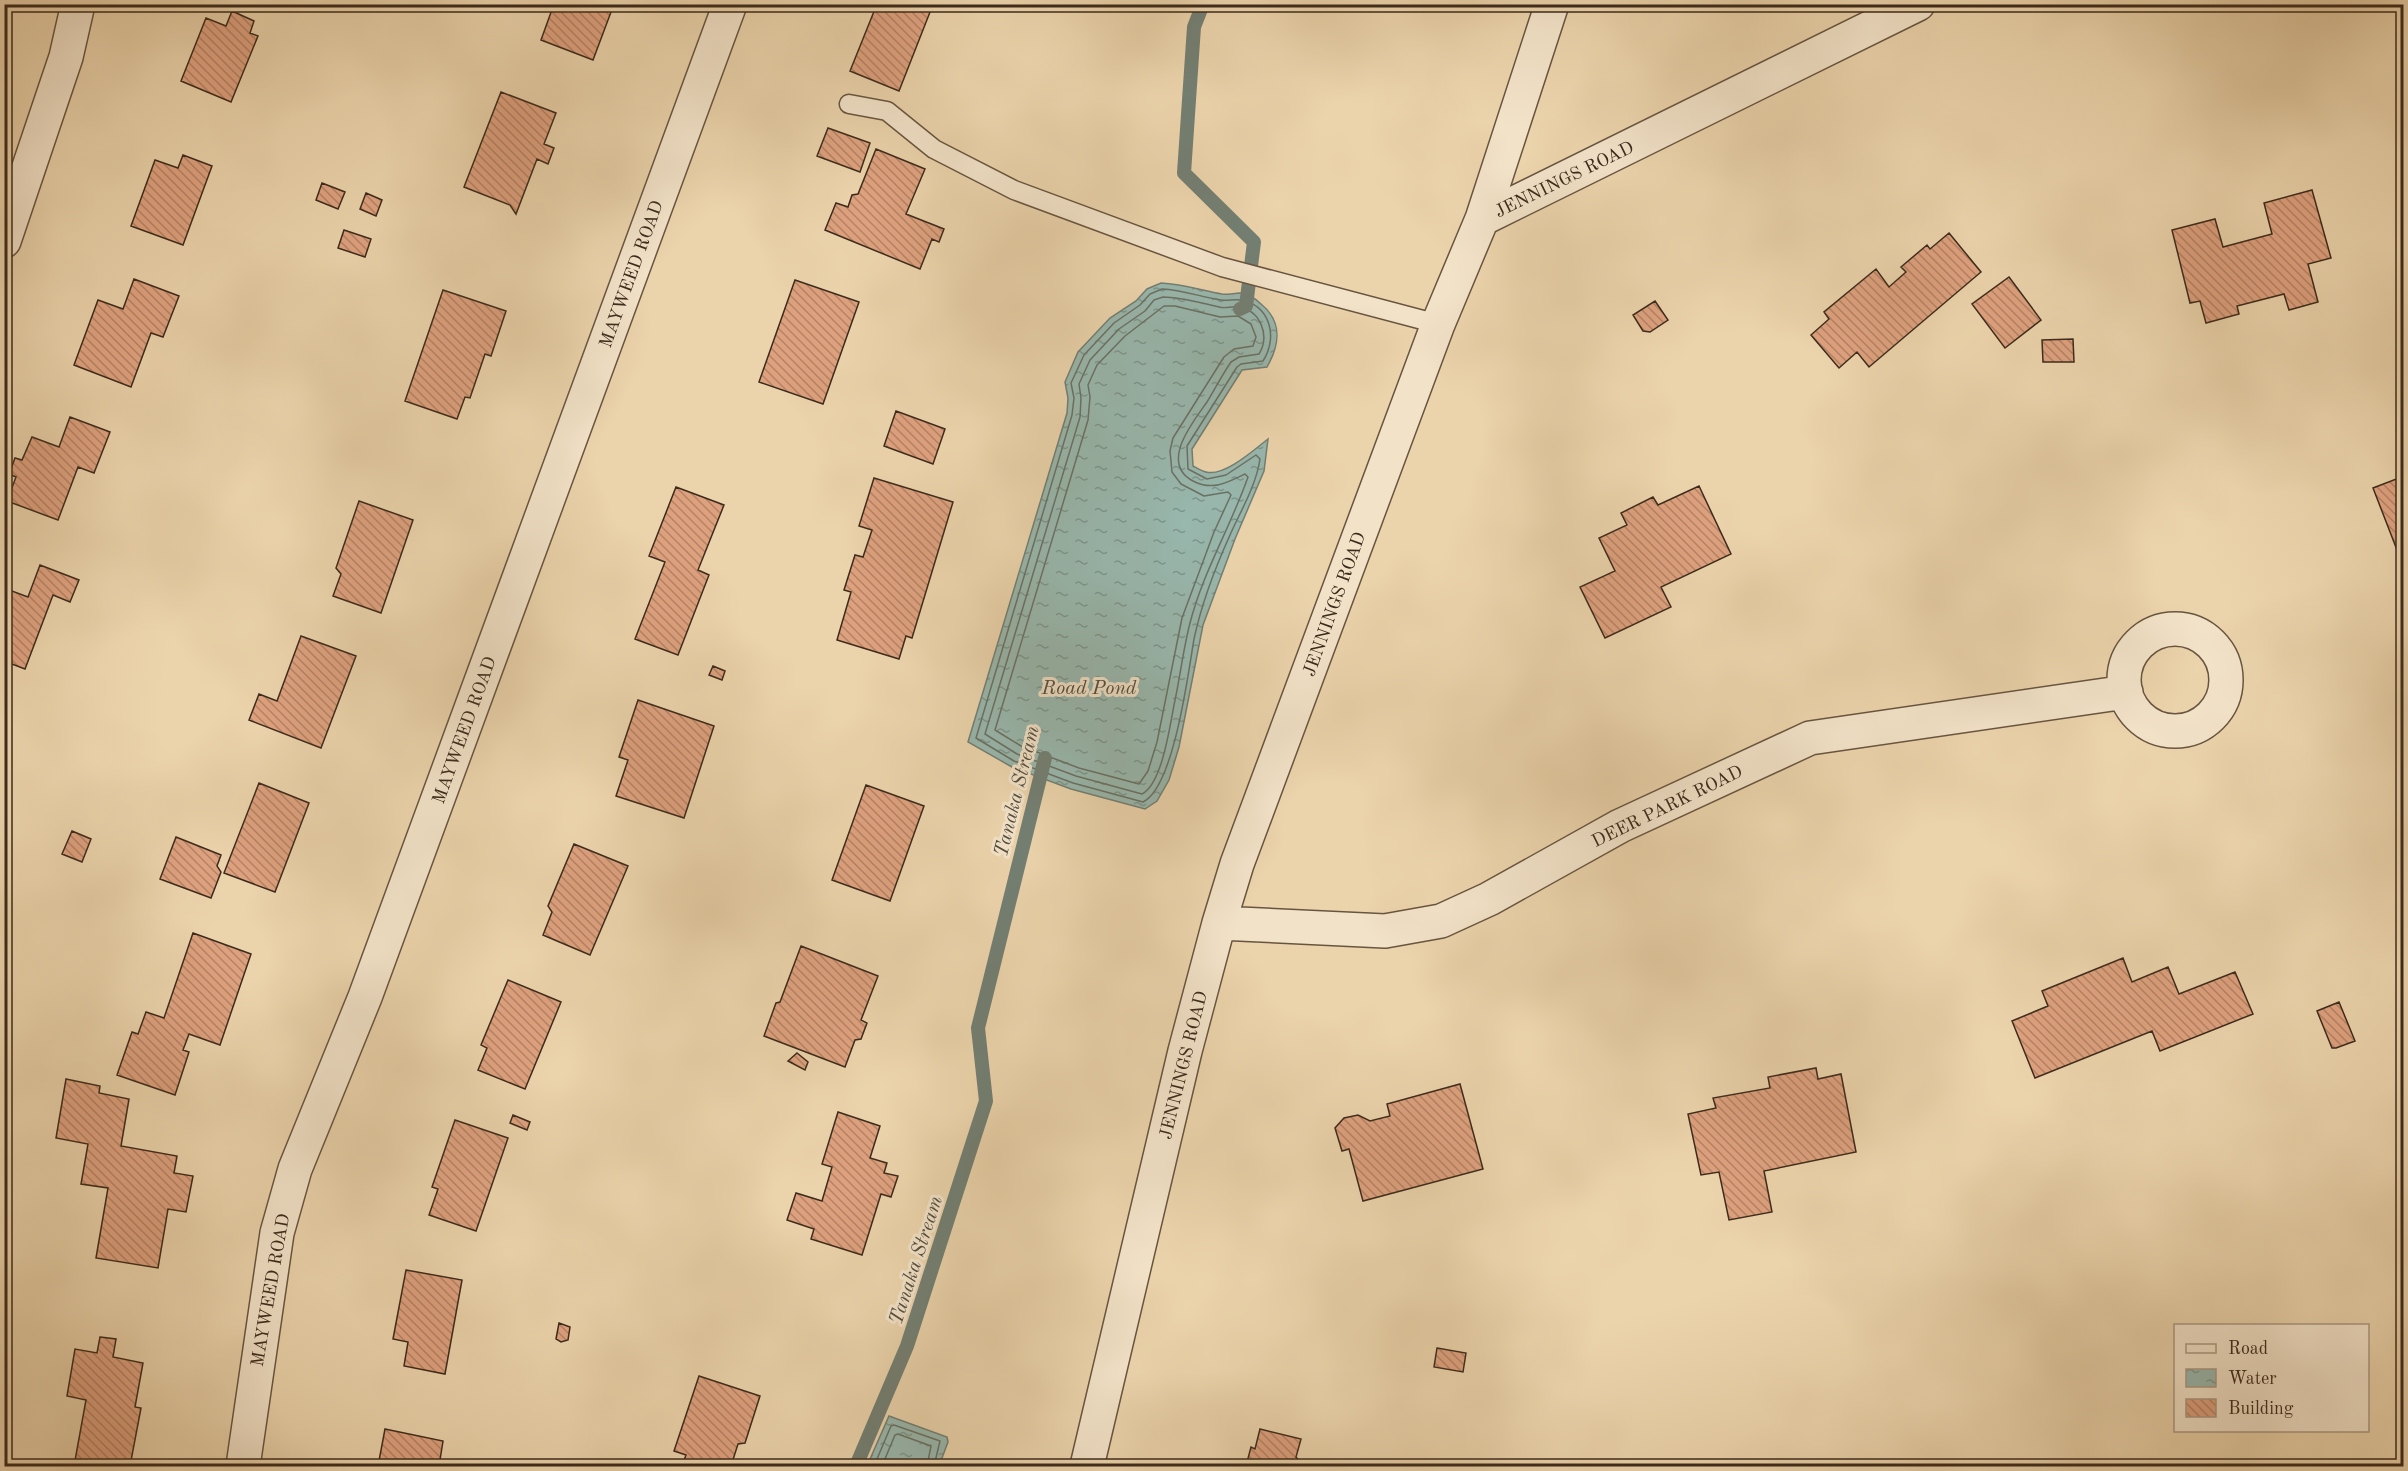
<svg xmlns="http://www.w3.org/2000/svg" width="2408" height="1471" font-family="'Old Standard TT',serif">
  <defs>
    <pattern id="water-ripples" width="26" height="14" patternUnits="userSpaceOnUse" patternTransform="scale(1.5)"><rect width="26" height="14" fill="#98b7ad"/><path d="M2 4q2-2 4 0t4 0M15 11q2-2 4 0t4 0" fill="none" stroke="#7d958c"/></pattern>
    <pattern id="building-back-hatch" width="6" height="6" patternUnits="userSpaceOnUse" patternTransform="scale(1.5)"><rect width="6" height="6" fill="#dea17e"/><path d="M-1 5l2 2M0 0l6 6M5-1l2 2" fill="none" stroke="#b58366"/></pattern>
  </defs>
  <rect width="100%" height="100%" fill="#ebd3ab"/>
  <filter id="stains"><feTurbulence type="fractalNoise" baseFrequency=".00333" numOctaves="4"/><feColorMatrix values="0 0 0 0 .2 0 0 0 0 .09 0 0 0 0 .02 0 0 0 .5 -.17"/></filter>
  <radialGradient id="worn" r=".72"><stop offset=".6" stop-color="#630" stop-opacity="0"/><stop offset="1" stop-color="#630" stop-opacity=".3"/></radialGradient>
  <path fill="url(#water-ripples)" stroke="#737f73" stroke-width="1.5" d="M1161,283C1182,284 1201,290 1222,294C1228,295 1234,293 1240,293C1248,294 1256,299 1261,304C1283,322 1280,344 1267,367L1242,370L1192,449L1193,466C1197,468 1202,471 1206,472C1224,477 1254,450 1268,439L1264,471L1235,539L1203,625L1179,747L1169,780L1157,801L1145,809L1071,789L1012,767L968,742L1067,413L1068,398L1065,382L1078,352L1110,318L1136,301L1147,289Z
    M889,1416L947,1437L948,1442L939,1466H867Z"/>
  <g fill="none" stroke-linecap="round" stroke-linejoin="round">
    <path stroke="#6a7164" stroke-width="1.5" d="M1162,289C1183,290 1201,297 1221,300C1228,301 1234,299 1240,300C1271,305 1278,338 1263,361L1241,364L1237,367L1187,446L1188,469L1207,479L1226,475L1256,455L1260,459C1256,486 1241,510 1230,535C1216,566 1201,606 1194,639C1188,674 1174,787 1143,802L1073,783L1014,761L976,738L1072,415L1074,398L1071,383L1084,355L1114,323L1140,305L1150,294Z
      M1163,297C1182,297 1200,303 1219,307C1226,309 1231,306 1238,307C1261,310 1270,336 1259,354L1239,357L1231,362C1222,375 1215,389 1207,402C1193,422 1159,463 1193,481C1212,491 1227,483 1245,474L1248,477C1231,526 1203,572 1190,623C1183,650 1180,678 1174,705C1170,726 1162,784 1142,794L1076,776L1017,754L985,734L1080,417L1081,398L1079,384L1090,360L1119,329L1145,311L1154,300Z
      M1164,306H1175L1220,317L1238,316L1251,324L1256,337L1253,346L1234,349L1224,357L1173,438L1170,451L1172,472L1181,484L1204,496L1228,492L1231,495L1214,532L1182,618L1157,742L1148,771L1139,784L1079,768L1021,746L995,730L1088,420L1090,397L1088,385L1097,365L1125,336Z
      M874,1466L891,1426L894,1425L940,1441L934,1466
      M882,1466L895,1435L898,1434L931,1446L927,1466"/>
    <path stroke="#737f73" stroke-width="14" d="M1203,4L1194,27L1184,173L1254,242L1246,306L1240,309
      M856,1466L907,1346L986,1101L978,1028L1045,758"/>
  </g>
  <path fill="url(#building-back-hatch)" stroke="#3c2b1c" stroke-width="1.5" d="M554,4H617L611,12L593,60L541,40Z
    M877,4H925L932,7L899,91L850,71Z
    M232,11L254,21L250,33L258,36L231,102L181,81L206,18L226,26Z
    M501,92L556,113L544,144L554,148L548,164L537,159L516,214L510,205L464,187Z
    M828,128L870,143L860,172L817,156Z
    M876,149L925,169L906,214L944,229L939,242L932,239L920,269L825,230L836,203L848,207L852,195L858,194Z
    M183,155L212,166L183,245L131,226L155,160L178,168Z
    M322,183L345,192L338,209L316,200Z
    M2312,190L2331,258L2308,264L2318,302L2289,310L2284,294L2237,306L2239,314L2206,323L2200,301L2190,303L2172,230L2215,219L2223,247L2272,234L2264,203Z
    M366,193L382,200L376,216L360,209Z
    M344,230L371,239L365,257L338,248Z
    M1949,233L1981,272L1869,367L1857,352L1839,368L1811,335L1829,319L1824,312L1876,269L1889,287L1906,272L1901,267L1927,245L1930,249Z
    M2009,277L2041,320L2005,348L1972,304Z
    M134,279L179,296L163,337L151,333L131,387L74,365L98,300L123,309Z
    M795,280L859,302L823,404L759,382Z
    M443,290L506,311L491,356L485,354L470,398L465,397L457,419L405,401Z
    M1655,301L1668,320L1650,332L1643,331L1633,315Z
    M2073,339L2074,362H2043L2042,340Z
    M896,411L945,429L933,464L884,446Z
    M70,417L110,432L94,473L78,467L58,520L7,501L16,477L9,474L15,458L22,460L32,437L59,447Z
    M2404,476V568L2373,488Z
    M874,478L953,502L912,638L906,636L899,659L837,640L851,592L844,590L855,555L863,557L872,530L859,526Z
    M1699,486L1731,554L1661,587L1671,607L1605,638L1580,587L1615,571L1599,538L1627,525L1621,513L1653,497L1658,505Z
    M676,487L724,505L698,570L709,575L678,655L635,639L665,562L649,556Z
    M359,501L413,520L381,613L333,596L341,574L336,568Z
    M40,565L79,580L70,602L53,595L25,669L4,661V588L28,597Z
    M301,636L356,656L321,748L249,720L259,694L277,701Z
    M713,666L725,671L722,680L709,675Z
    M638,700L714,726L684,818L616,796L628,760L619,757Z
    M259,783L309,803L275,892L224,873Z
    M866,785L924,806L890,901L832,880Z
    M72,831L91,839L82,862L62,854Z
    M176,837L221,855L217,866L221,872L211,898L160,879Z
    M574,844L628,866L590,955L543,935L552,912L548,906Z
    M193,933L251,954L220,1045L189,1034L183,1050L189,1052L175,1095L117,1075L132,1032L138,1034L146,1012L164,1018Z
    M801,946L878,976L861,1020L867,1023L861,1039L855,1040L845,1067L764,1036L776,1003L780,1002Z
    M2123,958L2132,982L2168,967L2179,994L2235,972L2253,1014L2160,1051L2152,1031L2035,1078L2012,1021L2048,1006L2042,991Z
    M508,980L561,1002L525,1089L478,1070L487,1048L481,1045Z
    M2339,1002L2355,1041L2336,1048H2332L2317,1011Z
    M797,1053L808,1062L805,1070L788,1061Z
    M1816,1068L1818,1079L1841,1074L1856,1152L1764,1171L1772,1212L1729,1220L1719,1172L1701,1175L1688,1114L1716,1108L1713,1098L1770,1088L1768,1077Z
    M66,1079L100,1086L99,1093L129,1099L121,1146L177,1156L174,1173L193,1176L186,1212L168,1209L158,1268L96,1258L108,1188L81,1184L88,1144L56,1138Z
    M1460,1084L1483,1169L1363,1201L1349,1149L1342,1151L1335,1128L1344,1118L1358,1115L1370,1121L1390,1116L1387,1104Z
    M838,1112L880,1126L870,1158L887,1163L884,1173L898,1176L891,1197L881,1194L862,1255L811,1239L814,1229L787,1220L796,1193L822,1201L832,1167L822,1164Z
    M513,1115L530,1122L527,1130L510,1123Z
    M455,1120L508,1138L476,1231L429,1215L438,1189L432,1187Z
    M406,1270L462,1280L445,1374L404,1366L408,1342L393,1339Z
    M559,1323L570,1327L568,1340L561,1342L556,1339Z
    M100,1337L116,1339L113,1357L143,1363L135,1407L141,1408L130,1466H74L86,1400L67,1396L75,1349L97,1353Z
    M1437,1348L1466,1353L1463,1372L1434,1367Z
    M699,1376L760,1396L745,1443L738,1444L731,1466H682L686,1455L674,1451Z
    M385,1429L443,1441L439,1466H378Z
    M1260,1429L1301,1439L1296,1457L1300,1462L1299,1466H1246L1251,1447L1255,1449Z"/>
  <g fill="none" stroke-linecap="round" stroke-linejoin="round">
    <defs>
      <path id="service" d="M849,104L887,111L934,149L1014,190L1222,267L1438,324"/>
      <path id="minor" d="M1482,219L1552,4
        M4,241L66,57L78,4
        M2124 680a51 51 0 1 1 102 0a51 51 0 1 1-102 0Z
        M1219,923L1385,931L1441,921L1489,899L1620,826L1810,738L2126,692
        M243,1466L277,1233L295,1169L365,997L730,4
        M1087,1466L1185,1051L1219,923L1237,864L1438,324L1482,219L1918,4"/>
    </defs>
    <use href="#service" stroke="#685540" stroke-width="21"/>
    <use href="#minor" stroke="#685540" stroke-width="36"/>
    <use href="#service" stroke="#f2e2c8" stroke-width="18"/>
    <use href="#minor" stroke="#f2e2c8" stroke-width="33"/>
  </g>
  <g text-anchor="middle" stroke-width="6" stroke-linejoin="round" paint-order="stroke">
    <g font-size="18" fill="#3c2b1c" stroke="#f2e2c8">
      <text transform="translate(1564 179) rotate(-26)" y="6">JENNINGS ROAD</text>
      <text transform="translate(631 274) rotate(-70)" y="6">MAYWEED ROAD</text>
      <text transform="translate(1334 604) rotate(-70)" y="6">JENNINGS ROAD</text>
      <text transform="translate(464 730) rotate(-70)" y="6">MAYWEED ROAD</text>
      <text transform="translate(1667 806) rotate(-26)" y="6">DEER PARK ROAD</text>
      <text transform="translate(1183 1065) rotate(-76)" y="6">JENNINGS ROAD</text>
      <text transform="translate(270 1290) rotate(-80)" y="6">MAYWEED ROAD</text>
    </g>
    <g font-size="20" font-style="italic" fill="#534e40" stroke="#f2e2c8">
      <text x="1089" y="694">Road Pond</text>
      <text transform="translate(1016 791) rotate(-76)" y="7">Tanaka Stream</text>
      <text transform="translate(915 1260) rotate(-72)" y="7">Tanaka Stream</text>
    </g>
  </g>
  <rect width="2408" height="1471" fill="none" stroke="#ebd3ab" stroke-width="24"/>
  <rect x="6" y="6" width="2396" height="1459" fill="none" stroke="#3c2b1c" stroke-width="3"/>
  <rect x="12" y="12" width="2384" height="1447" fill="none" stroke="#3c2b1c" stroke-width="1.5"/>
  <rect x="2174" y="1324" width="195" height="108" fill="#f2e2c8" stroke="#a99983" stroke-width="1.5"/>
  <rect x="2186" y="1344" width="30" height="9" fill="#f2e2c8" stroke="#a99983" stroke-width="1.5"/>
  <text x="2228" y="1354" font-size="18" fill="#3c2b1c">Road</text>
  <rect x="2186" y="1369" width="30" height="18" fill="url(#water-ripples)" stroke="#a99983" stroke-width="1.5"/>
  <text x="2228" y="1384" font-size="18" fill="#3c2b1c">Water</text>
  <rect x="2186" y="1399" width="30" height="18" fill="url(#building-back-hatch)" stroke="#a99983" stroke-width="1.5"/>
  <text x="2228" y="1414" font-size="18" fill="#3c2b1c">Building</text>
  <rect width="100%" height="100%" filter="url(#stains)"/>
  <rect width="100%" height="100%" fill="url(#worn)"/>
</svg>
